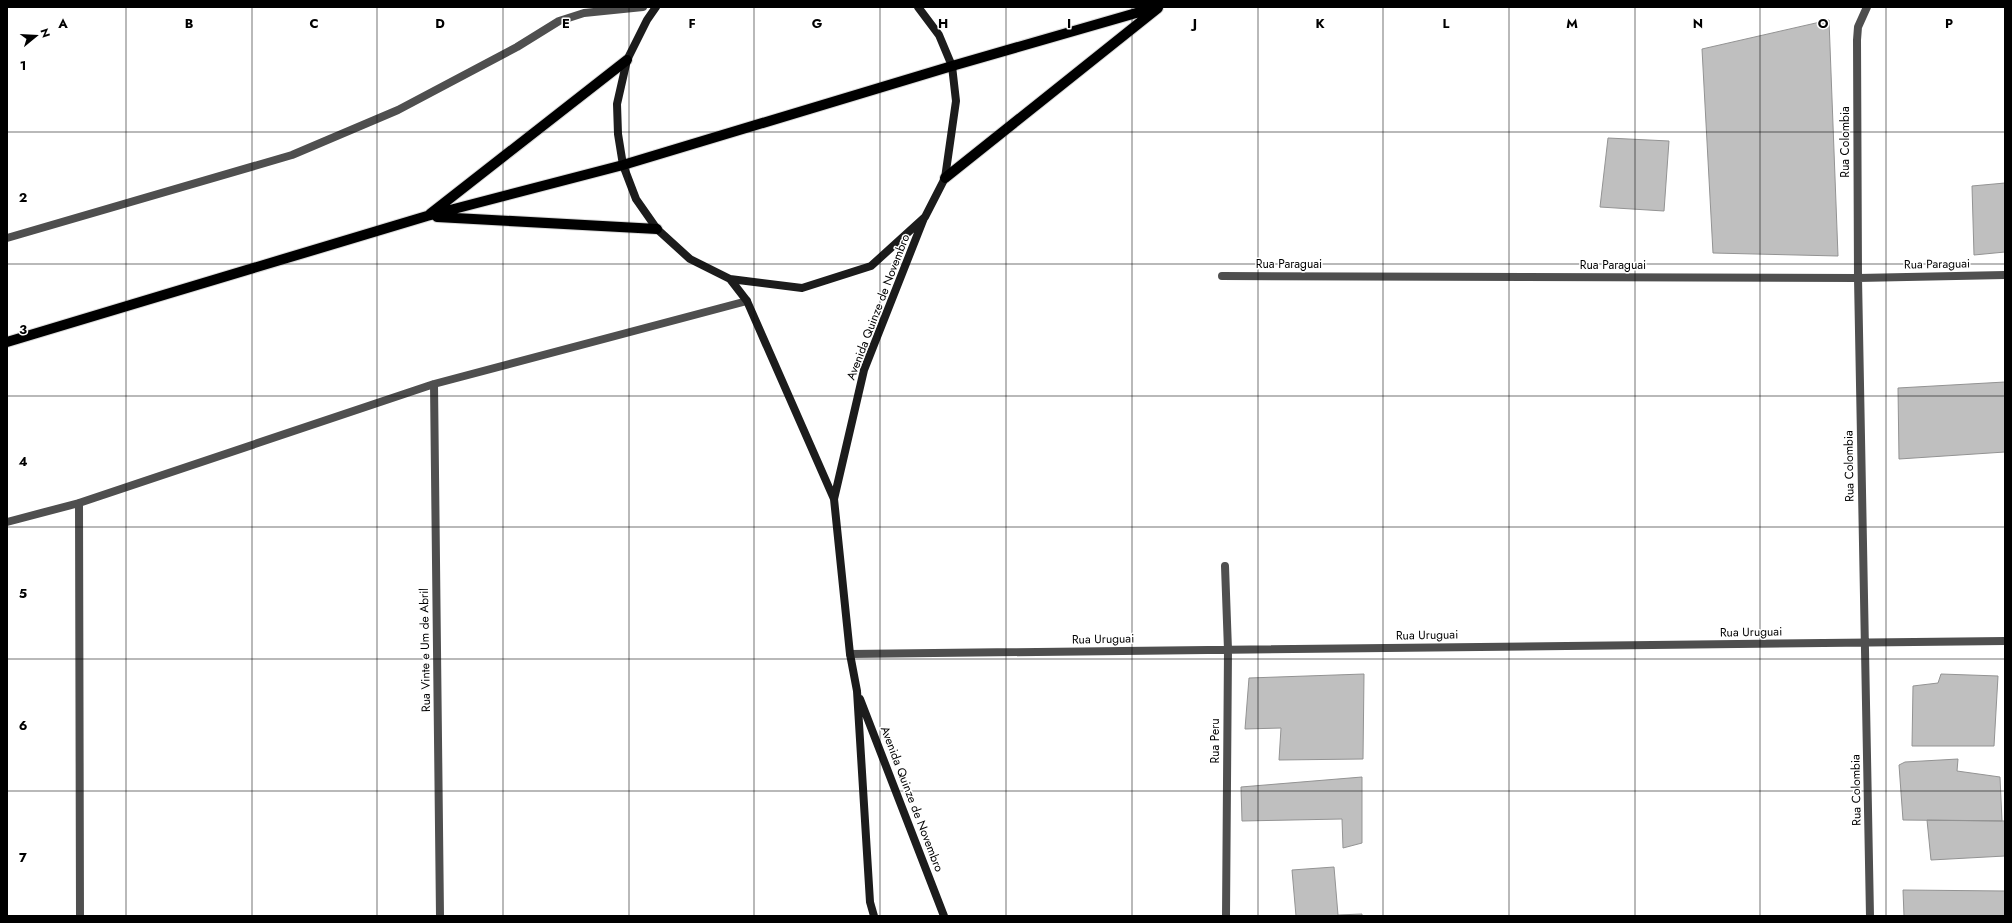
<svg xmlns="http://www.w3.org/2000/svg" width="2012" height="923" font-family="Jost,sans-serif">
  <rect width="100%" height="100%" fill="#fff"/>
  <path fill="#bfbfbf" stroke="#939393" d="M1829,20L1838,256L1713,253L1702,49Z
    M1608,138L1669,141L1664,211L1600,207Z
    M2005,183V252L1974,255L1972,186Z
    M2005,382V452L1899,459L1898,388Z
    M1364,674L1363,759L1279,760L1281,728L1245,729L1249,678Z
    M1941,674L1998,676L1994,746H1912L1913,686L1938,683Z
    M1958,759L1957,771L2000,777L2002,821L1903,820L1899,765L1905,762Z
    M1362,777V843L1343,848L1342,819L1242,821L1241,787Z
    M1927,820L2005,821V856L1931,860Z
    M1334,867L1338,915L1362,914V916H1296L1292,870Z
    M1903,890L2005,891V916H1904Z"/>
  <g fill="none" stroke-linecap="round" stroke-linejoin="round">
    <defs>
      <path id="primary" d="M945,178L1158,8
        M430,214L627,60
        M437,217L657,229
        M7,342L427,216L623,165L952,66L1157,7"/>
    </defs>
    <use href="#primary" stroke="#dbdbdb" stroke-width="12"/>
    <path stroke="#4f4f4f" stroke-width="8" d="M7,238L292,155L398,110L517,47L559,21L584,13L643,7"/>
    <path stroke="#4f4f4f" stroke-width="8" d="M1867,7L1858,27L1857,40L1858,278L1870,916
      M1222,276L1858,278L2005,275
      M434,384L440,916
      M79,503L80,916
      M7,522L79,503L434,384L747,301
      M1225,566L1228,650L1226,916
      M850,654L2005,641"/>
    <path stroke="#1c1c1c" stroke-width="8" d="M656,7L647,20L627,60L617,104L618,134L623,165L636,199L657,229L690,259L730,279L802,288L871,266L925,217L945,178L956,101L952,66L939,35L918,7
      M730,279L747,301L834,499L850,654L857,691L870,902L874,916
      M834,499L864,370L924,218
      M860,699L944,916"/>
    <use href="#primary" stroke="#000" stroke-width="10"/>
  </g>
  <path fill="none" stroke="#000" stroke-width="1" stroke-opacity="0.55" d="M126,7V916M252,7V916M377,7V916M503,7V916M629,7V916M754,7V916M880,7V916M1006,7V916M1132,7V916M1258,7V916M1383,7V916M1509,7V916M1635,7V916M1760,7V916M1886,7V916M7,132H2005M7,264H2005M7,396H2005M7,527H2005M7,659H2005M7,791H2005"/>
  <g text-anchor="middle" stroke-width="3" stroke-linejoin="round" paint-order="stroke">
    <g font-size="12" fill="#000" stroke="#fff">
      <text transform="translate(1845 142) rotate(-90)" y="4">Rua Colombia</text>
      <text x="1289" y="268">Rua Paraguai</text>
      <text transform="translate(1937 264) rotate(-1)" y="4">Rua Paraguai</text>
      <text x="1613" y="269">Rua Paraguai</text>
      <text transform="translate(878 307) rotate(-69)" y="4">Avenida Quinze de Novembro</text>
      <text transform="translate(1849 466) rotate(-91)" y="4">Rua Colombia</text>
      <text transform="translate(1751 632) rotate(-1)" y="4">Rua Uruguai</text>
      <text transform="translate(1427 635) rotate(-1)" y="4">Rua Uruguai</text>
      <text transform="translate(1103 639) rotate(-1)" y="4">Rua Uruguai</text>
      <text transform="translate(425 650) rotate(-91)" y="4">Rua Vinte e Um de Abril</text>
      <text transform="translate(1215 741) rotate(-90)" y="4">Rua Peru</text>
      <text transform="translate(1856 790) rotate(-91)" y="4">Rua Colombia</text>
      <text transform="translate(912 799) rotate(69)" y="4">Avenida Quinze de Novembro</text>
    </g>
  </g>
  <g font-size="13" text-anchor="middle" font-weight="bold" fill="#000" stroke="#fff" stroke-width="3" stroke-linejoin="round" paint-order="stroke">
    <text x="63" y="28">A</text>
    <text x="189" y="28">B</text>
    <text x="314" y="28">C</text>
    <text x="440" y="28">D</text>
    <text x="566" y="28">E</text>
    <text x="692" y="28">F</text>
    <text x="817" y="28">G</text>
    <text x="943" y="28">H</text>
    <text x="1069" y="28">I</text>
    <text x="1195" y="28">J</text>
    <text x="1320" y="28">K</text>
    <text x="1446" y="28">L</text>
    <text x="1572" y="28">M</text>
    <text x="1698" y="28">N</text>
    <text x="1823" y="28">O</text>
    <text x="1949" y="28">P</text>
    <text x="23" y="70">1</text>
    <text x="23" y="202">2</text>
    <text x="23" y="334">3</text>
    <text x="23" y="466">4</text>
    <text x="23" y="598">5</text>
    <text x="23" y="730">6</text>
    <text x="23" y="862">7</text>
  </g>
  <rect width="2012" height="923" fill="none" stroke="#000000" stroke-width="16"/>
  <g transform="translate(36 36) rotate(72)" stroke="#ffffff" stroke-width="3" paint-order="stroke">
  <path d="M0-3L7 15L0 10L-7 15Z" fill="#000000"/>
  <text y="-6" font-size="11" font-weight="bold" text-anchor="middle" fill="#000000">N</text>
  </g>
</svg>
